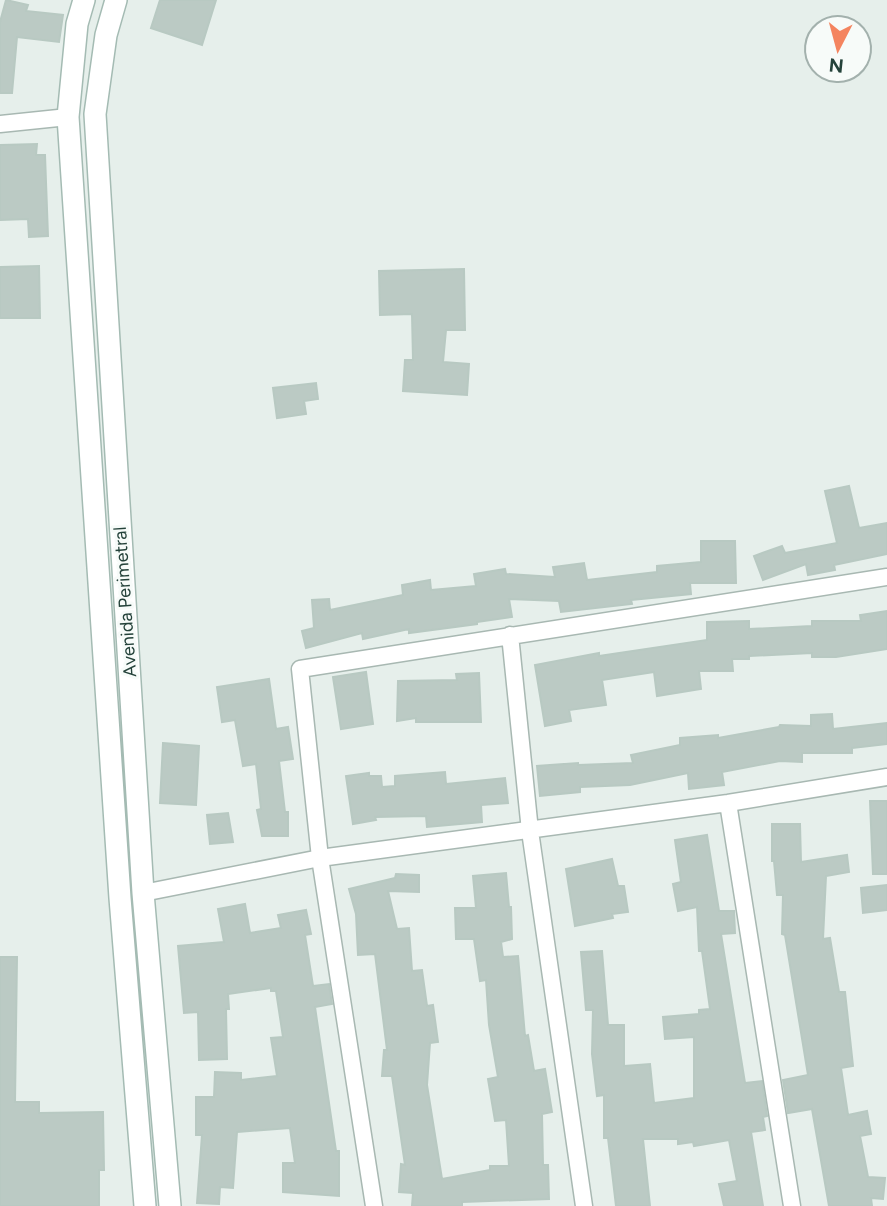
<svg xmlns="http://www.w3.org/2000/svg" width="887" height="1206" font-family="Figtree,sans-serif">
  <rect width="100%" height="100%" fill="#e6efeb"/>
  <path fill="#bbcac4" stroke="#b8c9c2" stroke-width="2" d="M6,0L28,5L26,11L63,15L59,42L17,37L12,93H0V22Z
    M160,0H216L202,45L151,28Z
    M37,144L36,155H45L48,236L29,237L28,219L0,220V145Z
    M39,266L40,318H0V267Z
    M464,269L465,330H446L443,362L469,364L467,395L403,391L405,360H413L412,314L380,315L379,271Z
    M316,383L318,399L304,401L306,414L277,418L273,388Z
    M849,486L859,528L887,523V554L834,565L835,570L808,575L806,564L763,580L754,556L782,546L785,553L837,543L825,491Z
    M701,541H735L736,583H690L691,594L631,600L632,604L561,612L559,601L509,599L512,617L477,622V624L409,633V629L363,639L362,633L306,648L302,631L314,628L312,600L329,599L330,610L403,595L402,585L430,580L431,590L476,586L474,574L505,569L506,574L555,577L553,567L584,563L587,580L657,572V566L701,562Z
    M887,611V649L836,657H812V653L749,656V659H732L733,671H699L701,689L657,696L654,672L602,680L606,705L569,710L571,721L545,726L535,665L599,653V656L707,640V622L749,621V629L812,626V621H861L860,615Z
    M366,672L373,724L341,729L333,677Z
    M479,673L481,722H416V718L397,721L398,681L457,680L456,674Z
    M269,679L276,729L288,727L293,759L279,761L285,812H288V836H262L257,810L261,809L256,764L243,766L235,720L222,722L217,687Z
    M832,714L833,729L887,723V744L852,748V753H802V762L780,761L722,772L724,785L689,789L688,773L630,785L580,787V792L540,796L537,766L578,763V765L633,763L631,755L680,745V738L718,735V738L779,727L780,725L811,726V715Z
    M163,743L199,746L196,805L160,803Z
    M445,772L446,784L505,778L508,803L481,805L482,822L427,827L426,816L375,817L376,820L353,824L346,776L369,773V776H381L382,787L395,786V776Z
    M870,801H887V874H873Z
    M228,813L233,842L210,844L207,815Z
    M772,824H800L801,862L847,855L849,872L826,876L823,939L830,938L839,992H845L853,1066L841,1068L848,1115L867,1111L871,1134L860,1136L868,1177L885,1178L883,1199L871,1198L872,1206H829L812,1109L788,1113L783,1080L808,1075L785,935L782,934L783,895H777L774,861H772Z
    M707,835L719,911H734L735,933L721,934L745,1083L762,1081L767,1116L763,1117L765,1130L751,1132L763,1206H724L719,1184L737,1181L729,1140L694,1146L693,1142L678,1144V1139H643L650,1206H616L608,1138H604V1095L597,1096L592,1054L593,1010H586L581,952L602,951L608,1025H624V1066L650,1064L654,1103L694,1098V1037L665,1039L663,1017L699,1014V1010L710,1009L702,951H699L697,907L678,911L673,884L681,882L675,840Z
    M612,859L618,886H624L628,912L612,914L613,918L575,926L566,869Z
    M506,873L509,907H511L512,939L501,942L503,957L518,956L525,1036L528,1035L534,1071L545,1069L552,1112L542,1114L543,1165H548L549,1199L462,1202V1206H412L413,1193L399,1192L401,1164L405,1165L392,1076H382L384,1050H387L375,954L358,955L356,914L349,889L395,878L396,874L419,875V892L388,891L397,929L409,928L412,971L422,970L427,1006L433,1005L438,1042L430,1043L427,1085L442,1179L490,1170V1166H509L506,1120L495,1121L488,1079L498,1077L489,1025L486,980L480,981L474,939H456L455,908H476L473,876Z
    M887,885V910L863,913L861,888Z
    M245,904L250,933L281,928L278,915L306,910L311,934L305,935L313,986L329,984L332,1004L315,1007L336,1151H339V1196L283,1192V1163H295L290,1128L237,1132L233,1188L220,1187L219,1204L197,1203L202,1135H196V1097H214L215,1072L241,1073V1080L277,1076L271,1038L283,1037L276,991H271V988L228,994L229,1009H226L227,1059L199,1060L198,1012L184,1013L178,946L224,942L218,909Z
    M0,957H17L15,1102H39V1113L103,1112L104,1170H99V1206H0Z"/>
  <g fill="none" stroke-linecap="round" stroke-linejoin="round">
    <defs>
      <path id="street" d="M0,124L68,117
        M510,635L530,831L584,1206
        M728,803L792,1206
        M143,893L320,858L728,803L887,777
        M374,1206L320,858L300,669L887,577"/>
      <path id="secondary" d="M84,0L77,24L68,117L120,898L145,1206
        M116,0L106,35L95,114L143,893L170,1206"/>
    </defs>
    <use href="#street" stroke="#a8b8b2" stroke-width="19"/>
    <use href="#secondary" stroke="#a4bbb3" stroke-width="24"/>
    <use href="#street" stroke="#fff" stroke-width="16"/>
    <use href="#secondary" stroke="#fff" stroke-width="21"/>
  </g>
  <g text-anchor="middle" stroke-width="6" stroke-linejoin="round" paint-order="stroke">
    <g font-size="18" fill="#24423a" stroke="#f7fbf9">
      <text transform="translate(125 602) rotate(-94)" y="6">Avenida Perimetral</text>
    </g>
  </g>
  <g transform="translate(838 49) rotate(186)"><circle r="33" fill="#f7fbf9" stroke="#a3b1ad" stroke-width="2"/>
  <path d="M0-5L12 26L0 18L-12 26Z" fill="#f4845f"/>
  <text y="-10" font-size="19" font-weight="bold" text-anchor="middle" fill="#24423a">N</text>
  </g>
</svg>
